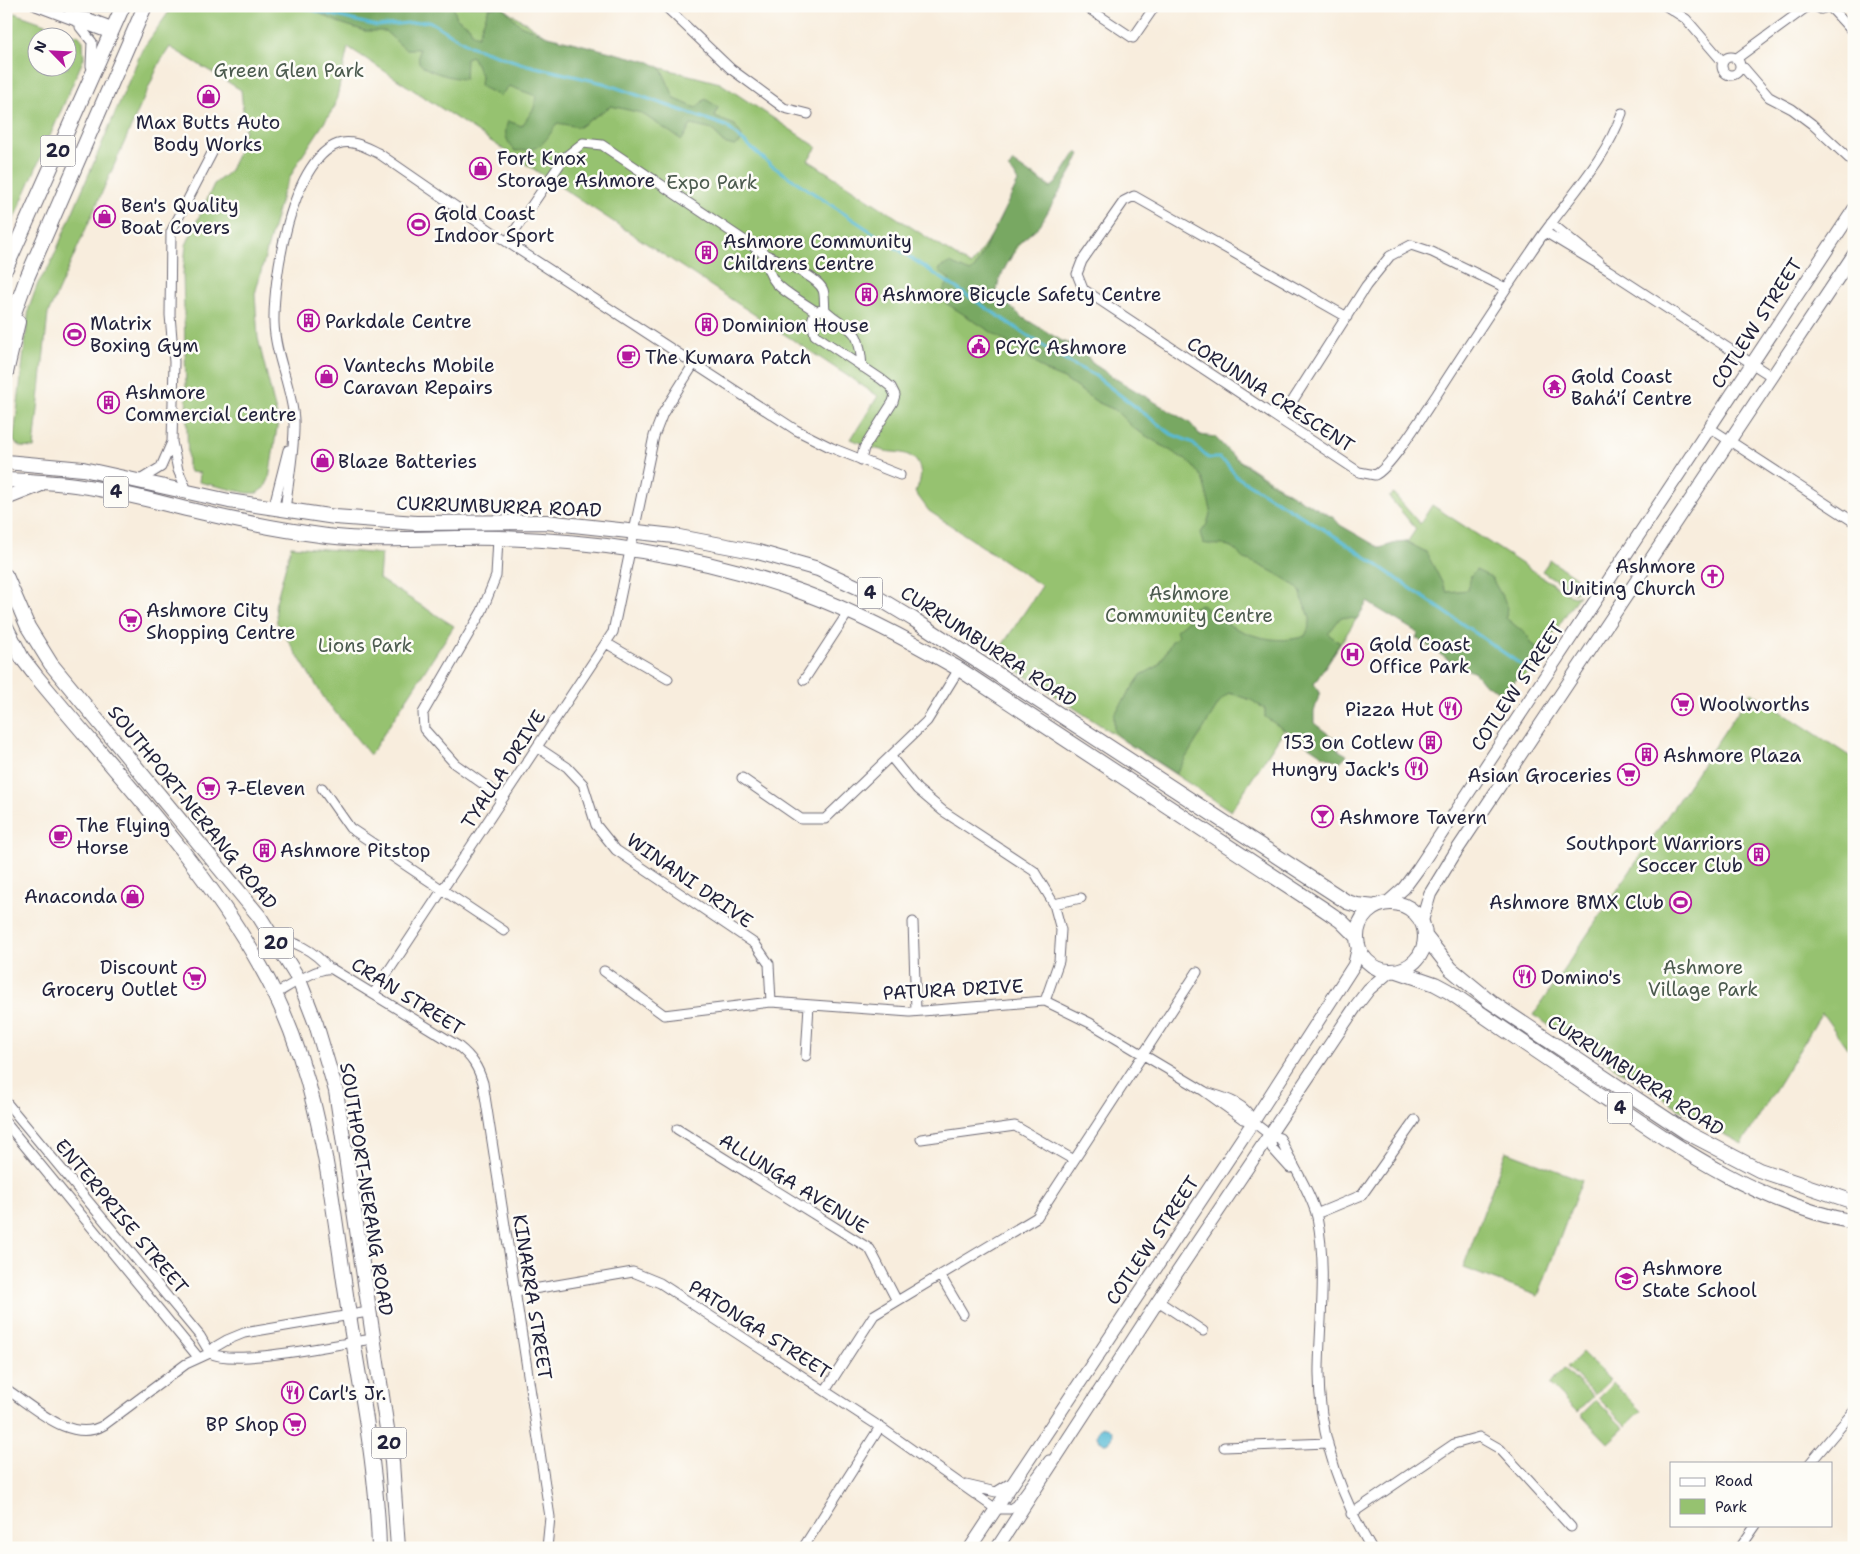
<svg xmlns="http://www.w3.org/2000/svg" width="1860" height="1554" font-family="'Shantell Sans',sans-serif">
  <rect width="100%" height="100%" fill="#fdfcf7"/>
  <filter id="ink" filterUnits="userSpaceOnUse"><feTurbulence type="fractalNoise" baseFrequency=".02" numOctaves="2"/><feDisplacementMap in="SourceGraphic" scale="10" xChannelSelector="R" yChannelSelector="G"/><feConvolveMatrix kernelMatrix="1 2 1 2 8 2 1 2 1" color-interpolation-filters="sRGB"/></filter>
  <filter id="wash" filterUnits="userSpaceOnUse"><feTurbulence type="fractalNoise" baseFrequency=".0096" numOctaves="4" result="noise"/><feDisplacementMap in="SourceGraphic" scale="20" xChannelSelector="R" yChannelSelector="G"/><feGaussianBlur stdDeviation="1.12" result="paint"/><feColorMatrix in="noise" values="0 0 0 0 0 0 0 0 0 0 0 0 0 0 0 0 0 1.4 0 .05"/><feComposite in="paint" operator="in"/></filter>
  <g filter="url(#wash)">
    <rect width="100%" height="100%" fill="#f8eddd"/>
    <path fill="#96c270" stroke="#5c7256" fill-rule="evenodd" d="M173,6H500L552,40L720,83L817,147L808,160L971,266L1032,174L1056,190L987,294L1394,562L1416,529L1389,497L1393,493L1420,524L1432,505L1571,596L1579,595L1522,681L1378,586L1231,811L995,656L1042,586L929,511L915,492C923,480 924,462 908,455C900,451 889,453 881,450C870,448 861,443 851,439L878,396L348,47L335,106L297,164L283,191L255,294L258,338L278,421L269,479L265,487L257,493H247L199,482L200,473L190,472L188,466L183,273L186,245L214,184L229,172L245,138L242,136L245,130L241,90L170,47L160,62L48,314L34,448L21,447L14,442V438L29,308L38,283L50,265L142,50Z
      M6,10L79,36L83,41L84,58L6,237ZM38,38H68V68H38Z
      M291,546L381,554L379,579L454,626L370,755L326,701L277,623L275,606Z
      M1550,560L1583,582L1575,593L1542,571Z
      M1751,692L1854,759V1046L1847,1048L1822,1013L1742,1144L1699,1121L1533,1015Z
      M1506,1151L1582,1180L1538,1296L1463,1268Z
      M1582,1352L1610,1380L1594,1395L1567,1367Z
      M1564,1369L1593,1397L1577,1412L1549,1384Z
      M1613,1383L1641,1411L1626,1426L1598,1398Z
      M1596,1400L1624,1428L1608,1443L1581,1415Z"/>
    <path fill="#78a862" stroke="#4d654e" d="M305,6H453L457,18L469,26L473,34L478,36L489,8L502,6L520,25L548,36L650,62L661,68L675,99L696,108L705,99L718,107L715,117L735,125L742,136L740,143L734,146L723,143L713,130L691,125L682,140L641,113L611,106L579,127L557,123C544,144 541,150 515,151C506,140 503,135 508,121L522,126L534,108L536,96L509,86L500,96L480,86L481,75L472,56L466,58L465,79C455,79 423,71 419,62C418,58 419,53 419,49H405L385,31H365L337,22Z
      M1076,152L1080,154L1074,167L1040,225L1016,246L999,280L996,294L1022,317L1062,341L1081,347L1092,363L1116,379L1190,423L1200,435L1215,437L1234,457L1271,483L1334,518L1340,525L1380,548L1396,543L1407,542L1426,552L1447,592L1468,590L1471,575L1476,570L1491,577L1507,605L1506,618L1527,635L1532,644L1538,648L1506,694L1484,684L1475,673L1453,663L1416,638L1418,633L1367,602L1357,619L1341,617L1328,634L1340,643L1314,684L1320,692L1314,712V723L1336,740L1338,750L1347,755L1340,762L1322,755L1265,717V709L1251,700L1229,693L1221,700L1176,774L1124,741L1114,731V715L1141,675L1158,666L1172,641L1178,637L1176,630L1192,617V608L1201,604C1226,629 1270,648 1305,636C1312,621 1312,619 1304,604C1302,600 1302,593 1299,590C1291,580 1255,562 1242,558C1229,539 1222,548 1203,543L1200,534L1207,524L1211,510L1202,477L1189,462L1133,428L1115,410L1097,402L1064,379L1047,372L1013,346L938,298L950,280L939,271L941,267L950,263L970,272L975,268L1018,182L1014,174L1008,169L1013,162L1050,188L1056,183Z"/>
    <path fill="#58bbd6" stroke="#3d6e88" d="M1097 1435a8 8 0 1 1 16 0a8 8 0 1 1-16 0Z"/>
    <g fill="none" stroke-linecap="round" stroke-linejoin="round">
      <path stroke="#58bbd6" stroke-width="3" d="M296,6L377,26L429,21L470,46L523,64L603,83L726,126L771,165L1066,361L1094,375L1171,434L1191,442L1208,458H1219L1227,464L1237,477L1338,538L1526,668"/>
    </g>
  </g>
  <g filter="url(#ink)">
    <g fill="none" stroke-linecap="round" stroke-linejoin="round">
      <defs>
        <path id="street" d="M36,6L110,34
          M95,6H109
          M665,6L731,69L784,108L808,114
          M1085,6L1133,38L1155,6
          M1666,6L1686,19L1723,62
          M1815,6L1821,9L1831,6
          M1830,7L1854,33
          M68,15L89,18L113,27
          M80,27L92,42L91,66
          M1722 66a9 9 0 1 1 18 0a9 9 0 1 1-18 0Z
          M1737,58L1808,6
          M1741,67L1744,68L1769,97L1792,109L1812,124L1854,163
          M1551,223L1599,262
          M1545,232L1608,270L1771,376
          M507,242L564,158L583,143L602,145L766,255C780,261 817,276 823,290C825,295 824,304 825,310L815,311C792,294 766,287 766,255
          M825,310C852,334 859,324 862,367
          M815,311L812,321L815,335L881,379L891,387L895,395L893,402L864,448L861,460
          M1347,317L1134,196L1124,201L1082,261L1077,274L1083,289L1359,472L1375,475C1390,469 1426,410 1437,394C1472,340 1507,286 1544,233C1572,194 1606,159 1622,113
          M1281,419L1366,286L1390,256L1411,245L1432,252L1506,288
          M1710,428L1854,522
          M140,480L161,467L172,442
          M188,493L178,470L172,442L174,362L170,315L171,232L212,153
          M273,509L288,450
          M285,511C288,481 295,450 294,420C292,387 275,356 274,323C273,279 291,161 338,144C352,139 365,147 378,153L507,242L796,430L832,448L900,475
          M498,538L496,576L482,611L423,713L424,729L455,764L503,798
          M606,643L668,679
          M804,680L849,611
          M537,747L567,767L583,784L596,825L616,850L755,944L769,964L771,1002
          M891,757L917,789L943,811L1034,871L1054,904L1061,930L1059,961L1045,1001
          M742,778L801,819H825L927,721L959,669
          M322,788L350,828L504,931
          M1054,904L1081,898
          M913,922L916,1011
          M272,937C293,940 315,951 328,968
          M604,971L664,1015L771,1002L910,1012L1045,1001L1090,1023L1204,1091L1243,1119L1253,1122L1270,1135L1280,1138C1290,1161 1312,1194 1317,1217C1327,1267 1320,1317 1319,1368C1318,1432 1339,1493 1371,1548
          M374,993L613,632L654,436L663,413L695,362
          M275,994C288,987 317,967 332,969L458,1046C472,1057 478,1067 483,1083L550,1517L547,1548
          M806,1056L809,1005
          M1209,1093C1226,1098 1247,1104 1253,1122
          M6,1102L200,1336L210,1353
          M6,1123L198,1357
          M677,1129L870,1249L897,1301
          M1270,1135L1272,1148L1290,1168
          M921,1139L1015,1126L1074,1160
          M1316,1214L1362,1195L1415,1120
          M940,1275L963,1314
          M516,1292L633,1272L660,1283L880,1427L996,1509H1010L1016,1505L1049,1460
          M1158,1301L1203,1331
          M210,1353C235,1367 340,1343 373,1339
          M6,1389C33,1406 71,1445 104,1425L186,1364L210,1353L215,1347L227,1340L244,1333L368,1312
          M825,1391L874,1315L1037,1217L1197,972
          M1224,1447L1328,1443
          M1810,1463L1854,1411
          M966,1485L996,1492L1009,1484
          M1351,1514L1454,1444L1479,1437L1500,1449L1571,1527
          M803,1548L880,1427
          M1740,1548L1756,1525"/>
        <path id="secondary" d="M1387,903L1404,888L1418,869L1854,209
          M1422,921L1430,894L1455,853L1854,254
          M970,1548L1253,1122L1354,965L1358,948
          M997,1548L1158,1301L1356,1006L1369,989L1389,972"/>
        <path id="primary" d="M6,268L123,6
          M6,335L26,280L145,6
          M6,373L18,322
          M6,462L83,469L229,501L335,517L416,523L546,522L674,536L758,552L818,569L868,592L913,619L1347,902L1357,905L1375,907
          M6,480C29,481 52,482 75,485C114,490 153,501 191,510C236,521 281,530 327,536C384,543 442,536 499,538C603,541 707,557 804,593C858,613 909,640 959,669L1322,908L1341,921L1357,937
          M6,498L39,485
          M6,576L28,627L51,664L259,916L299,980L316,1024L336,1091L392,1462L398,1548
          M6,627L22,658L36,676C113,770 201,860 261,967C321,1073 330,1190 348,1308C360,1388 377,1466 379,1548
          M1357 937a34 34 0 1 1 68 0a34 34 0 1 1-68 0Z
          M1425,936L1451,969L1491,1002L1686,1132L1759,1170L1854,1202
          M1397,971L1435,984L1448,991C1500,1027 1552,1062 1605,1098C1683,1151 1759,1204 1854,1222"/>
      </defs>
      <use href="#street" stroke="#6d6974" stroke-width="11"/>
      <use href="#secondary" stroke="#6d6974" stroke-width="14"/>
      <use href="#primary" stroke="#6d6974" stroke-width="16"/>
      <use href="#street" stroke="#fff" stroke-width="9"/>
      <use href="#secondary" stroke="#fff" stroke-width="12"/>
      <use href="#primary" stroke="#fff" stroke-width="14"/>
    </g>
  </g>
  <defs>
    <symbol id="shop-ring" viewBox="-11 -11 22 22"><circle r="9.5" fill="#fdfcf7" stroke="#b5179e" stroke-width="1.5"/><path d="M-5-2.5h2.3a2.7 3.5 0 0 1 5.4 0H5L5.5 6h-11ZM-1.5-2.5h3a1.5 2.3 0 0 0-3 0Z" fill="#b5179e"/></symbol>
    <symbol id="stadium-ring" viewBox="-11 -11 22 22"><circle r="9.5" fill="#fdfcf7" stroke="#b5179e" stroke-width="1.5"/><path d="M0-5a6.5 5 0 1 0 0 10a6.5 5 0 1 0 0-10ZM-3.5-1.8h7v3.6h-7Z" fill="#b5179e"/></symbol>
    <symbol id="building-ring" viewBox="-11 -11 22 22"><circle r="9.5" fill="#fdfcf7" stroke="#b5179e" stroke-width="1.5"/><path d="M-4-6H4V6H1V3H-1V6H-4ZM-2.5-4.3h1.7v1.8h-1.7ZM.8-4.3h1.7v1.8H.8ZM-2.5-1h1.7V.8h-1.7ZM.8-1h1.7V.8H.8Z" fill="#b5179e"/></symbol>
    <symbol id="civic-ring" viewBox="-11 -11 22 22"><circle r="9.5" fill="#fdfcf7" stroke="#b5179e" stroke-width="1.5"/><path d="M-.6-6.5H3V-4.5H.6V-3L4-1V1h2V6H-6V1h2V-1L-.6-3ZM-1.2 2.5V6h2.4V2.5Z" fill="#b5179e"/></symbol>
    <symbol id="cafe-ring" viewBox="-11 -11 22 22"><circle r="9.5" fill="#fdfcf7" stroke="#b5179e" stroke-width="1.5"/><path d="M-5.5-4.5H6V0H3Q3 3.5 0 3.5H-2.5Q-5.5 3.5-5.5 0ZM3-3.2v2h1.7v-2ZM-6 4.5H4V6H-6Z" fill="#b5179e"/></symbol>
    <symbol id="temple-ring" viewBox="-11 -11 22 22"><circle r="9.5" fill="#fdfcf7" stroke="#b5179e" stroke-width="1.5"/><path d="M0-6L5-2H3V0L6.5 2.5H4V6H1.5V3h-3V6H-4V2.5H-6.5L-3 0V-2H-5Z" fill="#b5179e"/></symbol>
    <symbol id="church-ring" viewBox="-11 -11 22 22"><circle r="9.5" fill="#fdfcf7" stroke="#b5179e" stroke-width="1.5"/><path d="M-1.2-6h2.4v3.5h3.3v2.4h-3.3V6h-2.4V-.1h-3.3v-2.4h3.3Z" fill="#b5179e"/></symbol>
    <symbol id="supermarket-ring" viewBox="-11 -11 22 22"><circle r="9.5" fill="#fdfcf7" stroke="#b5179e" stroke-width="1.5"/><path d="M-6-5.5h2.5l.6 2H6L4.5 2H-2.5L-4.4-4H-6ZM-1.5 3.2a1.3 1.3 0 1 0 .1 0ZM3 3.2a1.3 1.3 0 1 0 .1 0Z" fill="#b5179e"/></symbol>
    <symbol id="hospital-ring" viewBox="-11 -11 22 22"><circle r="9.5" fill="#fdfcf7" stroke="#b5179e" stroke-width="1.5"/><path d="M-5-5h3v3.5h4V-5h3V5h-3V1.5h-4V5h-3Z" fill="#b5179e"/></symbol>
    <symbol id="restaurant-ring" viewBox="-11 -11 22 22"><circle r="9.5" fill="#fdfcf7" stroke="#b5179e" stroke-width="1.5"/><path d="M-5-6h1v4h1v-4h1v4h1v-4h1v5L-1.5 .5V6h-2V.5L-5-1ZM5-6V6H3V1.5H1.5Q1.5-4 5-6Z" fill="#b5179e"/></symbol>
    <symbol id="bar-ring" viewBox="-11 -11 22 22"><circle r="9.5" fill="#fdfcf7" stroke="#b5179e" stroke-width="1.5"/><path d="M-6-5H6L.8 .8V4.5H3.5V6h-7V4.5H-.8V.8Z" fill="#b5179e"/></symbol>
    <symbol id="school-ring" viewBox="-11 -11 22 22"><circle r="9.5" fill="#fdfcf7" stroke="#b5179e" stroke-width="1.5"/><path d="M0-5L7-2L0 1L-7-2ZM-4 1L0 2.5L4 1V4Q0 6-4 4Z" fill="#b5179e"/></symbol>
  </defs>
  <g fill-rule="evenodd">
    <use href="#shop-ring" x="196" y="84" width="25" height="25"/>
    <use href="#shop-ring" x="468" y="156" width="25" height="25"/>
    <use href="#shop-ring" x="92" y="204" width="25" height="25"/>
    <use href="#stadium-ring" x="406" y="212" width="25" height="25"/>
    <use href="#building-ring" x="694" y="240" width="25" height="25"/>
    <use href="#building-ring" x="854" y="282" width="25" height="25"/>
    <use href="#building-ring" x="296" y="308" width="25" height="25"/>
    <use href="#building-ring" x="694" y="312" width="25" height="25"/>
    <use href="#stadium-ring" x="62" y="322" width="25" height="25"/>
    <use href="#civic-ring" x="966" y="334" width="25" height="25"/>
    <use href="#cafe-ring" x="616" y="344" width="25" height="25"/>
    <use href="#shop-ring" x="314" y="364" width="25" height="25"/>
    <use href="#temple-ring" x="1542" y="374" width="25" height="25"/>
    <use href="#building-ring" x="96" y="390" width="25" height="25"/>
    <use href="#shop-ring" x="310" y="448" width="25" height="25"/>
    <use href="#church-ring" x="1700" y="564" width="25" height="25"/>
    <use href="#supermarket-ring" x="118" y="608" width="25" height="25"/>
    <use href="#hospital-ring" x="1340" y="642" width="25" height="25"/>
    <use href="#supermarket-ring" x="1670" y="692" width="25" height="25"/>
    <use href="#restaurant-ring" x="1438" y="696" width="25" height="25"/>
    <use href="#building-ring" x="1418" y="730" width="25" height="25"/>
    <use href="#building-ring" x="1634" y="742" width="25" height="25"/>
    <use href="#restaurant-ring" x="1404" y="756" width="25" height="25"/>
    <use href="#supermarket-ring" x="1616" y="762" width="25" height="25"/>
    <use href="#supermarket-ring" x="196" y="776" width="25" height="25"/>
    <use href="#bar-ring" x="1310" y="804" width="25" height="25"/>
    <use href="#cafe-ring" x="48" y="824" width="25" height="25"/>
    <use href="#building-ring" x="252" y="838" width="25" height="25"/>
    <use href="#building-ring" x="1746" y="842" width="25" height="25"/>
    <use href="#shop-ring" x="120" y="884" width="25" height="25"/>
    <use href="#stadium-ring" x="1668" y="890" width="25" height="25"/>
    <use href="#restaurant-ring" x="1512" y="964" width="25" height="25"/>
    <use href="#supermarket-ring" x="182" y="966" width="25" height="25"/>
    <use href="#school-ring" x="1614" y="1266" width="25" height="25"/>
    <use href="#restaurant-ring" x="280" y="1380" width="25" height="25"/>
    <use href="#supermarket-ring" x="282" y="1412" width="25" height="25"/>
  </g>
  <g text-anchor="middle" stroke-width="5" stroke-linejoin="round" paint-order="stroke">
    <g fill="#fdfcf7" stroke="#646373" stroke-width="1">
      <rect x="40.5" y="135.5" width="35" height="31" rx="4"/>
      <rect x="103.5" y="476.5" width="25" height="31" rx="4"/>
      <rect x="857.5" y="577.5" width="25" height="31" rx="4"/>
      <rect x="258.5" y="927.5" width="35" height="31" rx="4"/>
      <rect x="1607.5" y="1092.5" width="25" height="31" rx="4"/>
      <rect x="371.5" y="1427.5" width="35" height="31" rx="4"/>
    </g>
    <g font-size="18" font-weight="bold" fill="#22223b">
      <text x="58" y="157">20</text>
      <text x="116" y="498">4</text>
      <text x="870" y="599">4</text>
      <text x="276" y="949">20</text>
      <text x="1620" y="1114">4</text>
      <text x="389" y="1449">20</text>
    </g>
    <g font-size="19" fill="#4b5a4e" stroke="#fdfcf7">
      <text x="289" y="77">Green Glen Park</text>
      <text x="712" y="189">Expo Park</text>
      <text x="1189" y="600">Ashmore<tspan x="1189" dy="22">Community Centre</tspan></text>
      <text x="365" y="652">Lions Park</text>
      <text x="1703" y="974">Ashmore<tspan x="1703" dy="22">Village Park</tspan></text>
    </g>
    <g font-size="19" fill="#22223b" stroke="#fdfcf7" text-anchor="start">
      <text x="208" y="129" text-anchor="middle">Max Butts Auto<tspan x="208" dy="22">Body Works</tspan></text>
      <text x="497" y="165">Fort Knox<tspan x="497" dy="22">Storage Ashmore</tspan></text>
      <text x="121" y="212">Ben's Quality<tspan x="121" dy="22">Boat Covers</tspan></text>
      <text x="434" y="220">Gold Coast<tspan x="434" dy="22">Indoor Sport</tspan></text>
      <text x="723" y="248">Ashmore Community<tspan x="723" dy="22">Childrens Centre</tspan></text>
      <text x="882" y="301">Ashmore Bicycle Safety Centre</text>
      <text x="325" y="328">Parkdale Centre</text>
      <text x="90" y="330">Matrix<tspan x="90" dy="22">Boxing Gym</tspan></text>
      <text x="722" y="332">Dominion House</text>
      <text x="995" y="354">PCYC Ashmore</text>
      <text x="645" y="364">The Kumara Patch</text>
      <text x="343" y="372">Vantechs Mobile<tspan x="343" dy="22">Caravan Repairs</tspan></text>
      <text x="1571" y="383">Gold Coast<tspan x="1571" dy="22">Bahá'í Centre</tspan></text>
      <text x="125" y="399">Ashmore<tspan x="125" dy="22">Commercial Centre</tspan></text>
      <text x="338" y="468">Blaze Batteries</text>
      <text x="1696" y="573" text-anchor="end">Ashmore<tspan x="1696" dy="22">Uniting Church</tspan></text>
      <text x="146" y="617">Ashmore City<tspan x="146" dy="22">Shopping Centre</tspan></text>
      <text x="1369" y="651">Gold Coast<tspan x="1369" dy="22">Office Park</tspan></text>
      <text x="1699" y="711">Woolworths</text>
      <text x="1434" y="716" text-anchor="end">Pizza Hut</text>
      <text x="1414" y="749" text-anchor="end">153 on Cotlew</text>
      <text x="1663" y="762">Ashmore Plaza</text>
      <text x="1400" y="776" text-anchor="end">Hungry Jack's</text>
      <text x="1612" y="782" text-anchor="end">Asian Groceries</text>
      <text x="225" y="795">7-Eleven</text>
      <text x="1339" y="824">Ashmore Tavern</text>
      <text x="76" y="832">The Flying<tspan x="76" dy="22">Horse</tspan></text>
      <text x="1743" y="850" text-anchor="end">Southport Warriors<tspan x="1743" dy="22">Soccer Club</tspan></text>
      <text x="280" y="857">Ashmore Pitstop</text>
      <text x="117" y="903" text-anchor="end">Anaconda</text>
      <text x="1664" y="909" text-anchor="end">Ashmore BMX Club</text>
      <text x="178" y="974" text-anchor="end">Discount<tspan x="178" dy="22">Grocery Outlet</tspan></text>
      <text x="1541" y="984">Domino's</text>
      <text x="1642" y="1275">Ashmore<tspan x="1642" dy="22">State School</tspan></text>
      <text x="308" y="1400">Carl's Jr.</text>
      <text x="279" y="1431" text-anchor="end">BP Shop</text>
    </g>
    <g font-size="19" fill="#22223b" stroke="#fdfcf7">
      <text transform="translate(1756 323) rotate(-57)" y="7">COTLEW STREET</text>
      <text transform="translate(1271 394) rotate(33)" y="7">CORUNNA CRESCENT</text>
      <text transform="translate(499 506) rotate(2)" y="7">CURRUMBURRA ROAD</text>
      <text transform="translate(989 646) rotate(33)" y="7">CURRUMBURRA ROAD</text>
      <text transform="translate(1517 686) rotate(-56)" y="7">COTLEW STREET</text>
      <text transform="translate(503 769) rotate(-57)" y="7">TYALLA DRIVE</text>
      <text transform="translate(193 807) rotate(51)" y="7">SOUTHPORT-NERANG ROAD</text>
      <text transform="translate(690 880) rotate(35)" y="7">WINANI DRIVE</text>
      <text transform="translate(953 989) rotate(-3)" y="7">PATURA DRIVE</text>
      <text transform="translate(408 996) rotate(32)" y="7">CRAN STREET</text>
      <text transform="translate(1636 1075) rotate(33)" y="7">CURRUMBURRA ROAD</text>
      <text transform="translate(794 1183) rotate(32)" y="7">ALLUNGA AVENUE</text>
      <text transform="translate(367 1189) rotate(81)" y="7">SOUTHPORT-NERANG ROAD</text>
      <text transform="translate(122 1216) rotate(50)" y="7">ENTERPRISE STREET</text>
      <text transform="translate(1152 1240) rotate(-56)" y="7">COTLEW STREET</text>
      <text transform="translate(533 1297) rotate(81)" y="7">KINARRA STREET</text>
      <text transform="translate(760 1329) rotate(33)" y="7">PATONGA STREET</text>
    </g>
  </g>
  <rect width="1860" height="1554" fill="none" stroke="#fdfcf7" stroke-width="25"/>
  <rect x="1670" y="1462" width="162" height="65" fill="#fdfcf7" stroke="#a5a5ac"/>
  <rect x="1680" y="1478" width="25" height="8" fill="#ffffff" stroke="#a5a5ac"/>
  <text x="1715" y="1486" font-size="15" fill="#22223b">Road</text>
  <rect x="1680" y="1499" width="25" height="15" fill="#96c270" stroke="#a5a5ac"/>
  <text x="1715" y="1512" font-size="15" fill="#22223b">Park</text>
  <g transform="translate(52 52) rotate(294)"><circle r="24" fill="#fdfcf7" stroke="#a5a5ac"/>
  <path d="M0-4L9 19L0 12L-9 19Z" fill="#b5179e"/>
  <text y="-8" font-size="14" font-weight="bold" text-anchor="middle" fill="#22223b">N</text>
  </g>
</svg>
